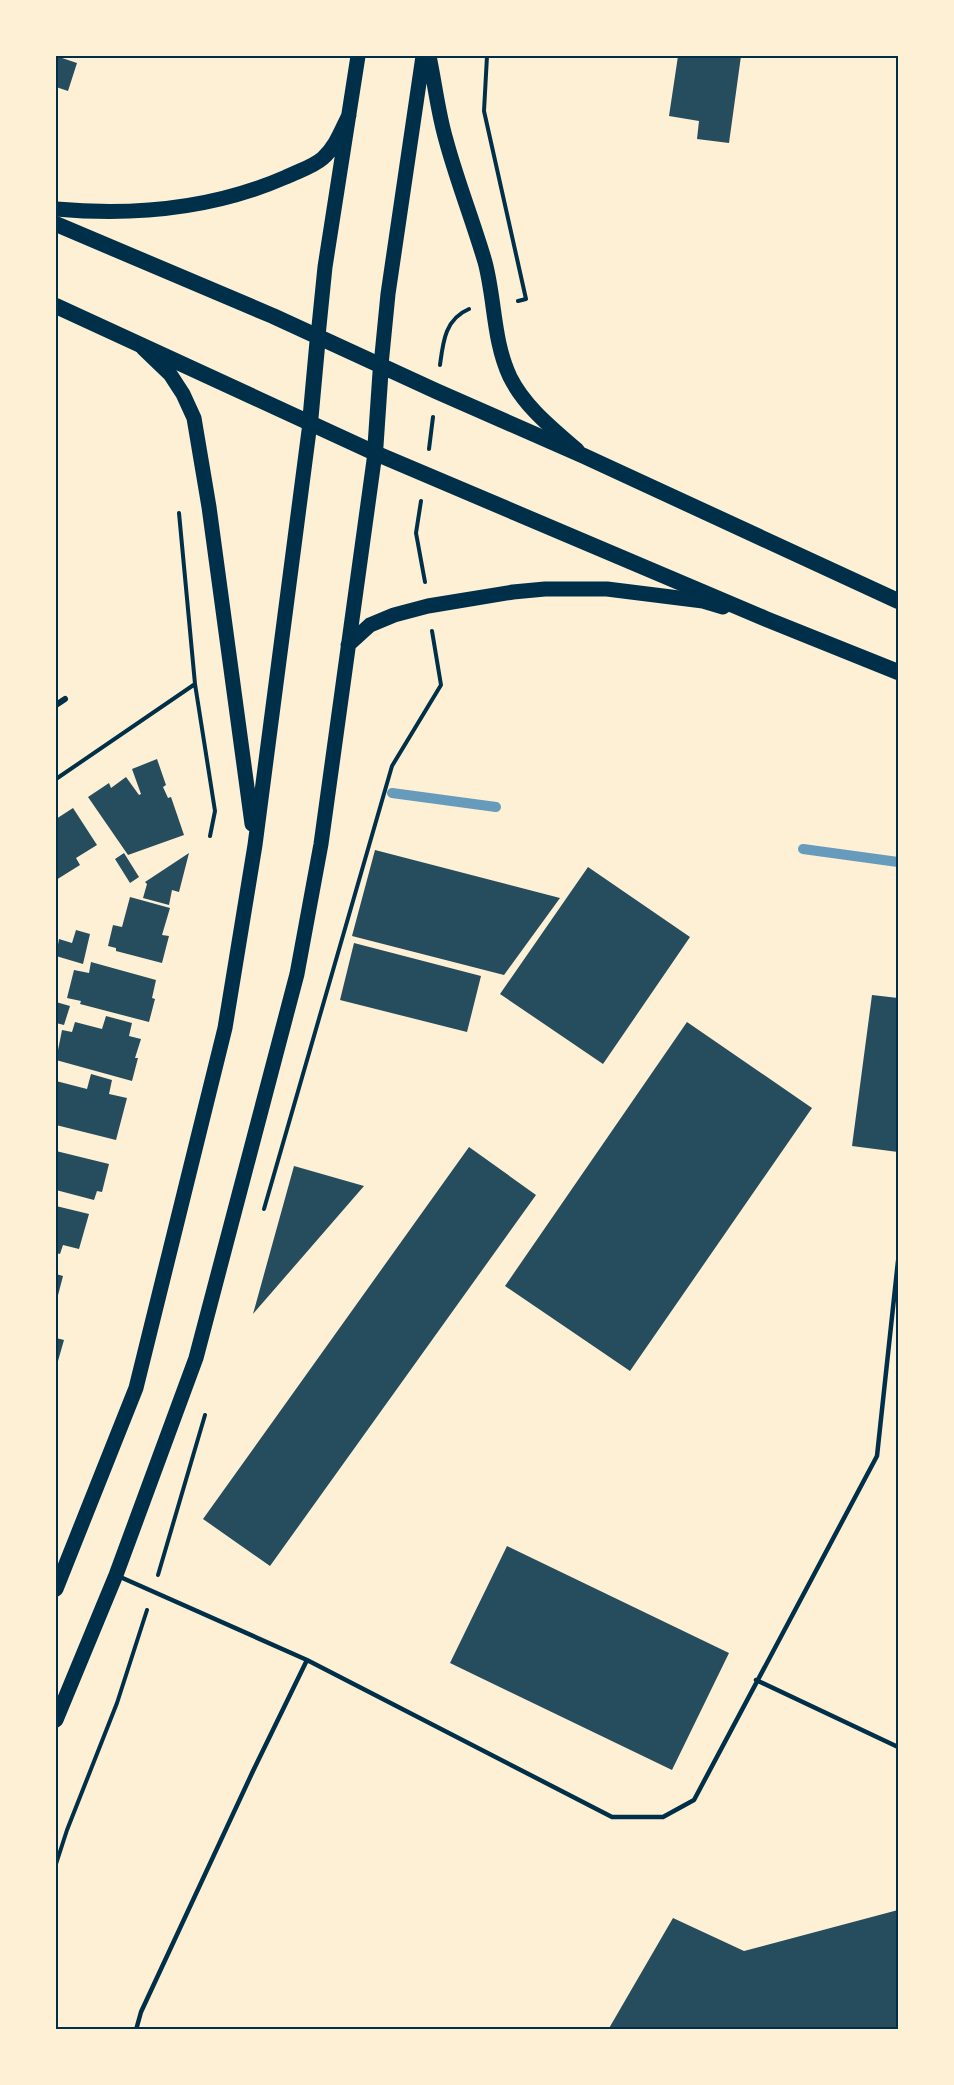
<svg xmlns="http://www.w3.org/2000/svg" width="954" height="2085" font-family="Overpass,sans-serif">
  <rect width="100%" height="100%" fill="#fdf0d5"/>
  <g fill="none" stroke-linecap="round" stroke-linejoin="round">
    <path stroke="#669bbc" stroke-width="10" d="M392,793L496,807
      M803,849L898,862"/>
  </g>
  <path fill="#264d5e" d="M56,56L77,63L68,91L56,87Z
    M678,56H741L729,143L697,139L699,121L669,116Z
    M157,759L166,785L163,787L168,798L171,797L184,835L128,855L88,797L109,783L111,788L126,777L139,795L141,794L132,769Z
    M73,808L97,845L76,858L80,865L56,880V819Z
    M375,850L560,898L504,975L352,936Z
    M124,853L139,877L130,883L115,859Z
    M189,853L179,892L172,890L169,905L143,898L147,884L145,882Z
    M588,867L690,937L603,1064L500,994Z
    M130,897L170,908L162,935L169,936L162,963L116,951V948L108,946L113,925L122,927Z
    M76,930L90,934L83,964L56,956L59,939L72,943Z
    M354,943L481,976L467,1032L340,1000Z
    M91,962L156,980L152,998L155,999L149,1022L80,1004L81,1001L67,998L74,970L89,973Z
    M872,995L898,998V1152L852,1146Z
    M56,1002L70,1006L64,1025L56,1023Z
    M106,1016L132,1023L129,1036L141,1039L135,1058H138L132,1081L56,1060L62,1030L72,1032L75,1022L102,1029Z
    M687,1022L812,1108L630,1371L505,1286Z
    M91,1074L112,1080L109,1094L127,1098L116,1140L56,1125V1081L87,1089Z
    M469,1147L536,1195L270,1566L203,1519Z
    M56,1151L109,1164L102,1192L97,1191L94,1200L56,1190Z
    M294,1166L364,1186L253,1314Z
    M56,1206L89,1214L79,1249L63,1245L60,1254L56,1253Z
    M56,1274L63,1276L56,1303Z
    M56,1338L64,1340L56,1368Z
    M507,1546L729,1653L672,1770L450,1663Z
    M898,1910V2030H608L673,1918L744,1951Z"/>
  <g fill="none" stroke-linecap="round" stroke-linejoin="round">
    <path stroke="#003049" stroke-width="4" d="M487,56L484,111L526,299L518,301
      M440,365C443,342 445,319 469,309
      M429,449L433,417
      M421,501L416,533L425,582
      M195,684L215,811L210,836
      M56,779L195,684L179,513
      M264,1209L392,766L441,685L432,631
      M158,1575L205,1415
      M56,1864L67,1830L117,1703L147,1610"/>
    <path stroke="#003049" stroke-width="4.5" d="M118,1576L307,1660L612,1817H663L694,1800L877,1456L898,1261
      M756,1680L898,1747
      M136,2030L141,2012L253,1771L307,1660"/>
    <path stroke="#003049" stroke-width="6" d="M56,705L65,699"/>
    <path stroke="#003049" stroke-width="15" d="M429,56C435,84 438,113 446,140C457,181 473,221 485,262C495,299 493,341 510,377C525,407 552,428 577,450
      M56,209C134,216 213,209 286,177C298,171 313,167 323,158C336,146 341,131 349,115
      M318,336L325,267L358,56
      M143,348L170,374L183,394L194,418L209,507L252,824
      M381,365L388,294L423,56
      M348,645L370,625L394,615L428,606L513,592L545,589H607L703,601L723,607
      M56,1589L136,1388L225,1028L255,845L310,423
      M56,1720L116,1575L196,1358L297,974L321,844L375,453"/>
    <path stroke="#003049" stroke-width="16" d="M56,224L273,316L436,391L584,456L898,601
      M56,306L375,453L766,619L898,672
      M310,423L318,336
      M375,453L381,365"/>
  </g>
  <rect width="954" height="2085" fill="none" stroke="#fdf0d5" stroke-width="114"/>
  <rect x="57" y="57" width="840" height="1971" fill="none" stroke="#003049" stroke-width="2"/>
</svg>
